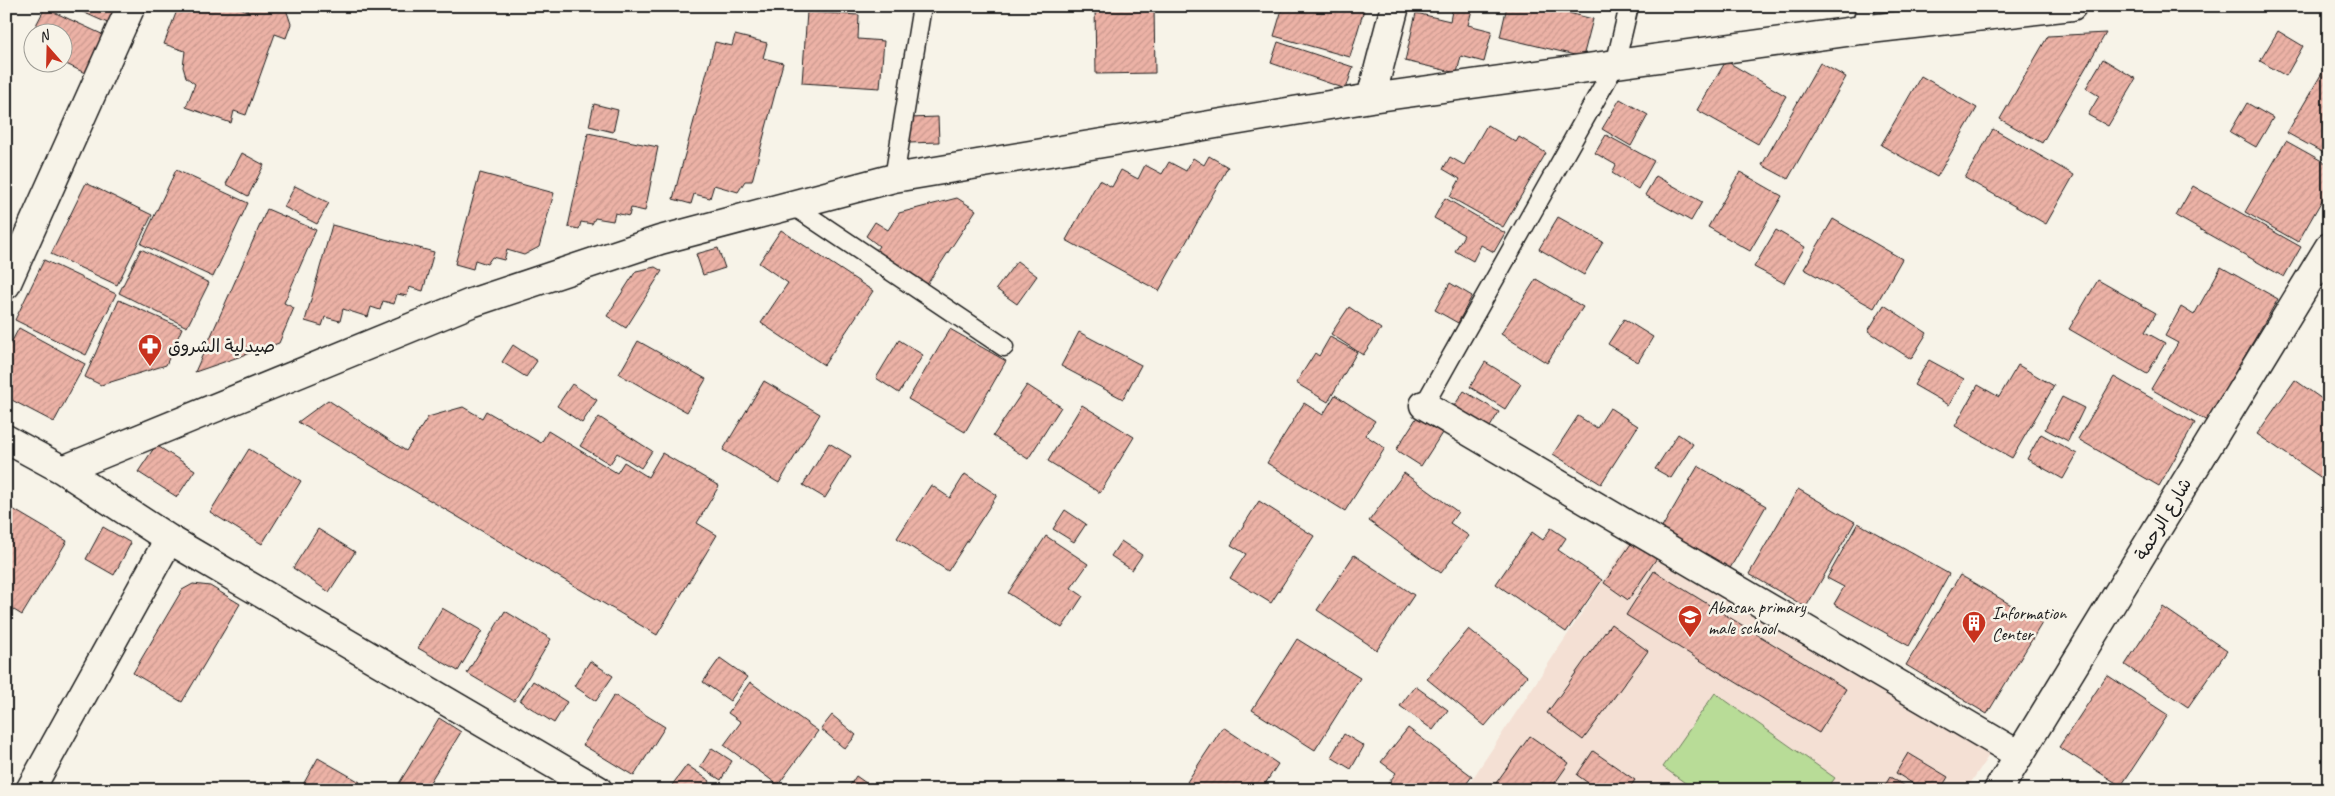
<svg xmlns="http://www.w3.org/2000/svg" width="2335" height="796" font-family="Caveat,'Playpen Sans Arabic',sans-serif">
  <defs>
    <pattern id="building-hatch" width="6" height="6" patternUnits="userSpaceOnUse" patternTransform="scale(1.25)"><rect width="6" height="6" fill="#ecb2a6"/><path d="M-1 1l2-2M0 6l6-6M5 7l2-2" fill="none" stroke="#ca988e"/></pattern>
  </defs>
  <rect width="100%" height="100%" fill="#f7f3e8"/>
  <filter id="ink" filterUnits="userSpaceOnUse"><feTurbulence type="fractalNoise" baseFrequency=".02" numOctaves="2"/><feDisplacementMap in="SourceGraphic" scale="10" xChannelSelector="R" yChannelSelector="G"/><feConvolveMatrix kernelMatrix="1 2 1 2 8 2 1 2 1" color-interpolation-filters="sRGB"/></filter>
  <g filter="url(#ink)">
    <path fill="#f4e0d4" d="M1638,528L1993,749L1966,790H1465Z"/>
    <path fill="#b8dc97" stroke="#6a7c5a" d="M1715,693L1835,778L1826,790H1695L1663,767Z"/>
    <path fill="url(#building-hatch)" stroke="#1c1c1c" d="M69,6H120L112,25Z
      M177,6H234L248,11L250,6H285L291,24L286,38L275,34L246,115L234,111L231,123L186,107L195,84L186,77L183,67L185,51L164,44L178,8Z
      M1095,6H1154L1155,73L1096,74Z
      M1283,6H1365L1350,57L1274,36Z
      M1453,6L1472,10L1468,25L1492,31L1484,62L1461,56L1457,73L1405,61L1416,13L1450,21Z
      M1507,6H1540L1593,19L1583,57L1500,37Z
      M45,8L106,36L87,74L62,62V32H47L35,27Z
      M807,12L859,15L858,39L884,41L880,88L802,83Z
      M2278,31L2303,46L2286,76L2260,61Z
      M2106,33L2042,143L2000,119L2048,36Z
      M735,35L767,43L763,58L783,63L752,181H745L738,192L714,185L710,198L694,194L691,204L673,199L715,42L732,46Z
      M1278,42L1353,67L1346,89L1271,63Z
      M2103,59L2136,79L2108,126L2088,115L2099,96L2086,88Z
      M1726,61L1786,96L1758,144L1697,110Z
      M2329,61V156L2287,133Z
      M1820,63L1846,77L1788,179L1762,165Z
      M1921,76L1977,108L1937,177L1881,145Z
      M1620,99L1648,115L1631,146L1602,129Z
      M2247,103L2273,118L2256,147L2230,132Z
      M594,104L618,110L613,132L589,126Z
      M938,117L939,142L909,143V118Z
      M1487,125L1516,142L1519,137L1546,153L1503,227L1450,197L1460,179L1443,169L1450,157L1464,165Z
      M1993,129L2074,175L2046,224L1965,178Z
      M588,133L658,147L645,211L631,208L629,216L615,213L613,221L595,218L592,224L581,222L579,229L568,227Z
      M1606,135L1654,161L1638,189L1612,173L1616,165L1595,153Z
      M2286,141L2329,165V188L2298,242L2245,212Z
      M242,153L264,165L248,196L226,184Z
      M1209,156L1228,167L1159,291L1066,240L1099,180L1112,187L1121,170L1138,179L1145,165L1162,174L1169,162L1186,171L1193,158L1204,165Z
      M176,170L248,203L213,277L141,244Z
      M1740,172L1782,196L1750,251L1708,227Z
      M480,173L554,193L539,247L524,255L507,250L504,260L492,257L487,264L475,260L473,269L455,264Z
      M1656,176L1702,202L1691,221L1645,195Z
      M86,183L152,215L117,285L51,254Z
      M295,186L329,203L317,224L284,207Z
      M2193,186L2301,247L2284,277L2176,216Z
      M957,198L976,210L924,289L873,254L879,246L866,236L875,222L888,230L899,213Z
      M1445,198L1505,233L1494,252L1481,245L1473,261L1455,251L1464,235L1434,218Z
      M267,209L316,230L284,303L294,308L279,343L195,372Z
      M1558,217L1603,242L1584,275L1539,249Z
      M1833,219L1902,259L1874,308L1804,269Z
      M332,225L434,252L423,291L409,287L407,296L397,294L394,304L383,301L380,310L371,307L368,317L343,309L340,321L325,317L322,326L305,321Z
      M781,230L873,291L824,365L761,323L788,283L759,263Z
      M1776,230L1805,247L1784,283L1754,267Z
      M718,248L725,268L703,275L696,254Z
      M141,249L209,283L187,327L119,293Z
      M44,260L116,294L86,355L15,320Z
      M1017,261L1037,276L1017,304L996,289Z
      M655,267L662,271L626,328L607,316L636,271Z
      M2221,267L2278,299L2207,421L2151,389L2178,343L2165,336L2181,307L2194,315Z
      M1536,279L1583,307L1547,363L1501,334Z
      M2098,280L2156,313L2145,332L2165,343L2147,374L2069,329Z
      M1450,283L1472,296L1458,323L1435,310Z
      M119,300L182,328L166,365L101,385L85,377Z
      M1884,305L1927,333L1911,359L1868,331Z
      M1349,307L1381,329L1363,355L1331,334Z
      M1624,319L1653,337L1638,362L1608,344Z
      M19,328L85,364L54,422L6,397V352Z
      M950,329L1006,361L965,432L908,399Z
      M1079,332L1141,365L1123,399L1061,366Z
      M1330,337L1357,352L1328,402L1296,383L1315,353L1319,356Z
      M899,340L923,355L899,393L876,378Z
      M638,341L706,379L687,412L619,374Z
      M513,345L537,361L526,377L502,362Z
      M1929,360L1964,379L1949,405L1914,385Z
      M1485,362L1521,384L1505,409L1470,387Z
      M2018,365L2054,386L2012,458L1955,426L1978,385L1999,397Z
      M2114,377L2195,423L2159,486L2078,439Z
      M2295,380L2329,404V483L2257,434Z
      M764,381L820,414L779,483L723,450Z
      M572,384L597,400L582,423L557,406Z
      M1027,385L1061,407L1028,459L993,436Z
      M1464,391L1499,412L1487,432L1452,409Z
      M1335,395L1375,421L1365,435L1385,448L1345,511L1267,463L1304,403L1323,415Z
      M2062,397L2084,408L2068,441L2045,429Z
      M328,400L406,451L428,417L463,407L482,418L486,411L541,443L548,431L617,473L624,462L648,477L662,453L719,486L697,523L717,535L657,635L298,422Z
      M1082,405L1134,437L1100,493L1048,461Z
      M1610,408L1638,426L1601,484L1553,454L1578,416L1597,428Z
      M599,417L652,451L641,468L617,453L610,464L580,446Z
      M1417,417L1442,433L1421,466L1396,450Z
      M1678,434L1693,444L1671,478L1655,469Z
      M2041,434L2077,454L2063,479L2027,459Z
      M829,443L851,456L825,498L803,485Z
      M156,445L195,470L177,497L138,472Z
      M249,449L301,481L262,544L210,512Z
      M1698,466L1766,506L1729,570L1660,531Z
      M1404,473L1458,512L1450,523L1469,536L1441,573L1369,521Z
      M965,474L997,495L948,571L897,538L931,485L950,498Z
      M1798,489L1855,522L1806,607L1749,574Z
      M1259,501L1314,536L1271,603L1230,578L1246,554L1231,545Z
      M6,505L67,541L22,615L6,605Z
      M1065,510L1086,524L1074,542L1053,529Z
      M1858,523L1949,574L1909,646L1834,604L1844,587L1827,578Z
      M103,527L131,543L114,575L86,559Z
      M1551,528L1566,538L1558,550L1602,580L1566,632L1496,584L1532,532L1543,540Z
      M318,529L355,552L329,592L293,568Z
      M1046,536L1088,564L1071,588L1083,596L1062,628L1008,593Z
      M1635,538L1659,555L1628,600L1604,583Z
      M1121,541L1142,555L1132,570L1111,556Z
      M1354,555L1414,595L1377,650L1317,610Z
      M1654,571L1846,689L1819,733L1626,615Z
      M1960,575L2042,623L1987,714L1906,665Z
      M193,584L210,586L240,604L182,702L133,673L182,590Z
      M2163,607L2227,651L2188,707L2125,665Z
      M442,608L482,631L458,671L418,648Z
      M505,611L551,639L514,701L467,673Z
      M1611,624L1648,651L1583,740L1547,713Z
      M1469,629L1527,676L1485,726L1427,679Z
      M1297,639L1360,678L1315,750L1252,710Z
      M720,658L747,677L730,701L703,682Z
      M590,661L613,676L596,701L574,686Z
      M2107,675L2168,715L2121,786L2059,747Z
      M533,681L567,702L554,723L520,701Z
      M750,682L818,731L778,785L724,745L741,722L728,713Z
      M1415,686L1448,710L1433,730L1400,706Z
      M614,695L665,727L634,776L583,745Z
      M832,715L856,735L845,749L821,729Z
      M439,718L461,732L425,790H395Z
      M1223,727L1278,764L1261,790H1199L1187,782Z
      M1408,728L1472,776L1462,790L1384,789L1396,773L1381,762Z
      M1344,734L1364,746L1351,769L1331,757Z
      M1530,736L1569,763L1550,790H1491Z
      M712,748L732,761L721,780L700,767Z
      M1593,751L1635,780L1628,790H1598L1577,775Z
      M1908,753L1948,777L1940,790H1923L1896,773Z
      M318,758L360,782L355,790H300Z
      M687,765L710,781L704,790H679L672,785Z
      M856,776L876,790H847Z
      M1890,777L1912,790H1882Z"/>
    <g fill="none" stroke-linecap="round" stroke-linejoin="round">
      <defs>
        <path id="service" d="M1861,30L1866,6
          M894,178L922,6
          M792,205L1004,347
          M1424,405L1615,65L1629,6"/>
        <path id="minor" d="M1371,98L1395,6
          M6,285L131,6
          M1424,405L2019,755
          M6,439L63,470L169,539L598,790
          M63,470L471,303L660,240L894,178L1371,98L1861,30L2072,6
          M30,790L169,539
          M1998,790L2329,247"/>
      </defs>
      <use href="#service" stroke="#1c1c1c" stroke-width="21"/>
      <use href="#minor" stroke="#1c1c1c" stroke-width="31"/>
      <use href="#service" stroke="#f7f3e8" stroke-width="18"/>
      <use href="#minor" stroke="#f7f3e8" stroke-width="28"/>
    </g>
  </g>
  <defs>
    <symbol id="pharmacy-pin" viewBox="-11 -11 22 30"><path d="M0 17L-7.5 6A9.5 9.5 0 1 1 7.5 6Z" fill="#c8321e" stroke="#f7f3e8"/><path d="M-2-6h4v4h4v4h-4v4h-4v-4h-4v-4h4Z" fill="#fff"/></symbol>
    <symbol id="school-pin" viewBox="-11 -11 22 30"><path d="M0 17L-7.5 6A9.5 9.5 0 1 1 7.5 6Z" fill="#c8321e" stroke="#f7f3e8"/><path d="M0-5L7-2L0 1L-7-2ZM-4 1L0 2.5L4 1V4Q0 6-4 4Z" fill="#fff"/></symbol>
    <symbol id="building-pin" viewBox="-11 -11 22 30"><path d="M0 17L-7.5 6A9.5 9.5 0 1 1 7.5 6Z" fill="#c8321e" stroke="#f7f3e8"/><path d="M-4-6H4V6H1V3H-1V6H-4ZM-2.5-4.3h1.7v1.8h-1.7ZM.8-4.3h1.7v1.8H.8ZM-2.5-1h1.7V.8h-1.7ZM.8-1h1.7V.8H.8Z" fill="#fff"/></symbol>
  </defs>
  <g fill-rule="evenodd">
    <use href="#pharmacy-pin" x="136" y="332" width="28" height="38"/>
    <use href="#school-pin" x="1676" y="603" width="28" height="38"/>
    <use href="#building-pin" x="1960" y="609" width="28" height="38"/>
  </g>
  <g text-anchor="middle" stroke-width="5" stroke-linejoin="round" paint-order="stroke">
    <g font-size="18" fill="#1c1c1c" stroke="#f7f3e8" text-anchor="start">
      <text x="168" y="352">صيدلية الشروق</text>
      <text x="1708" y="613">Abasan primary<tspan x="1708" dy="21">male school</tspan></text>
      <text x="1992" y="619">Information<tspan x="1992" dy="21">Center</tspan></text>
    </g>
    <g font-size="18" fill="#1c1c1c" stroke="#f7f3e8">
      <text transform="translate(2163 519) rotate(-59)" y="6">شارع الرحمة</text>
    </g>
  </g>
  <rect width="2335" height="796" fill="none" stroke="#f7f3e8" stroke-width="25"/>
  <rect x="12" y="12" width="2310" height="771" fill="none" stroke="#1c1c1c" stroke-width="2" filter="url(#ink)"/>
  <g transform="translate(48 48) rotate(340)"><circle r="24" fill="#f7f3e8" stroke="#9f9d96"/>
  <path d="M0-4L9 19L0 12L-9 19Z" fill="#c8321e"/>
  <text y="-8" font-size="14" font-weight="bold" text-anchor="middle" fill="#1c1c1c">N</text>
  </g>
</svg>
